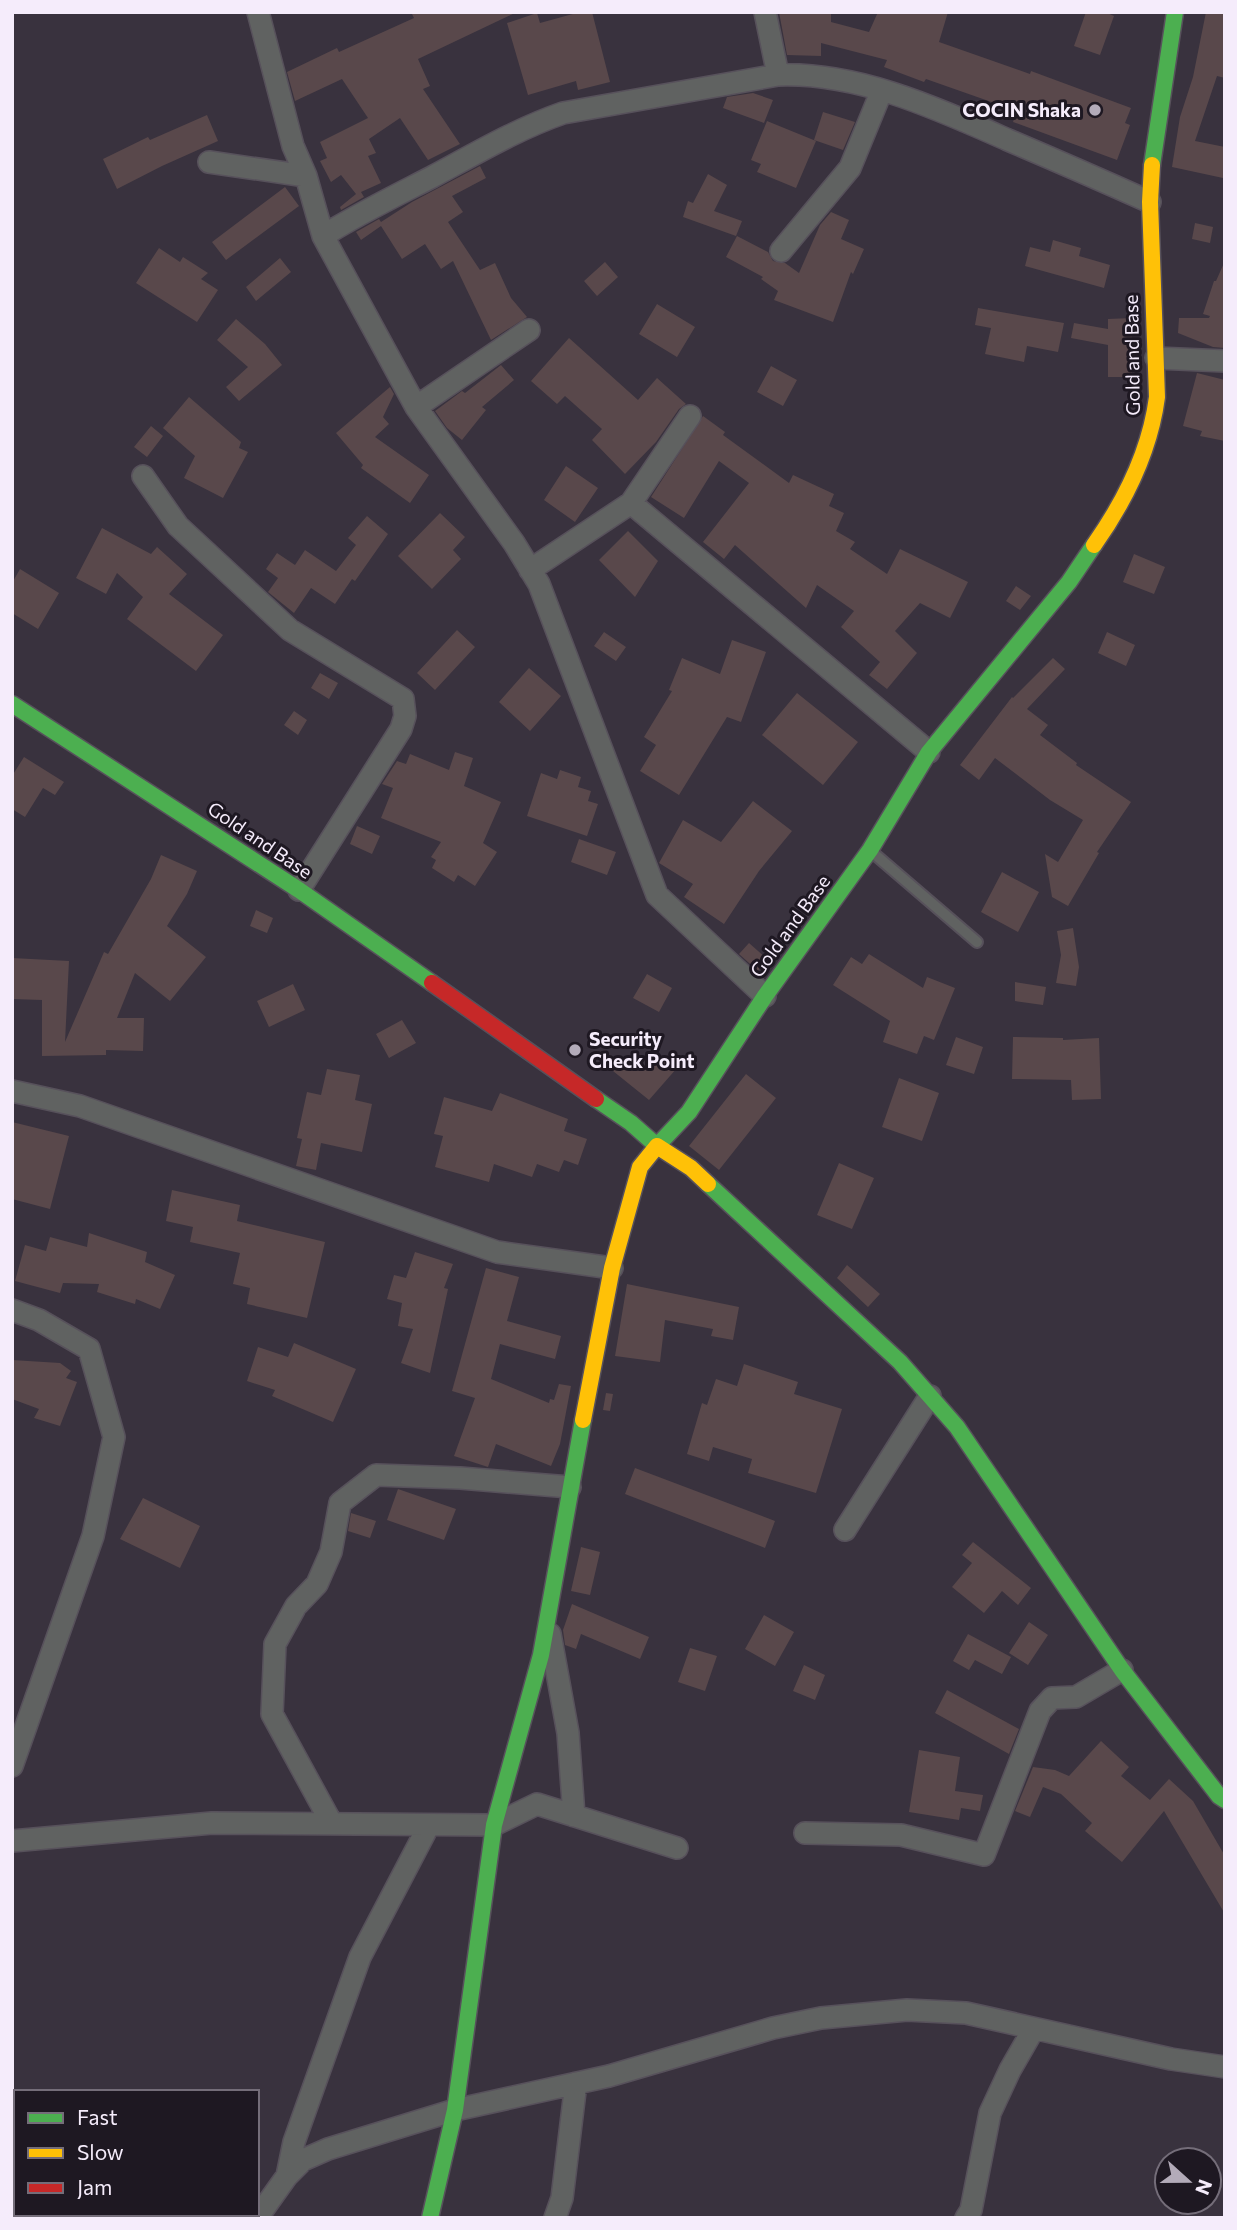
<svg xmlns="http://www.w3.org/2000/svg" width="1237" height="2230" font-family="Commissioner,sans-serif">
  <rect width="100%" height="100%" fill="#39323e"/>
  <path fill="#59484b" d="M411,12H517L418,59L430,86L423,89L460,144L428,160L400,118L369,139L376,153L368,156L381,183L361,192L364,197L341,210L340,207L356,194L341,175L331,182L320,161L327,158L320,142L368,118L342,79L295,101L287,72L337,48L339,52L414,18Z
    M580,12H592L610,82L578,90L576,81L528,95L507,23L537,13L540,23Z
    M779,12H831V22L869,32L878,12H948L939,42L1030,74L1031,71L1131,108L1125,123L1130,125L1117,160L1013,122L1017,111L926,79L924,82L884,67L887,60L821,43V56L787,55Z
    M1086,12H1105L1114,16L1100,55L1074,46Z
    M1206,12H1225V78L1217,76L1195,141L1225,147L1223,178L1172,167L1180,117L1193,77Z
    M753,93L773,100L764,123L723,108L727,97Z
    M823,112L855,122L843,150L814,140Z
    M207,115L218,141L162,166L117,189L103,159L148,137L150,140Z
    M767,121L816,141L796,188L757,172L761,164L751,160Z
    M480,166L486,178L452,196L463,212L448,222L480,270L495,263L511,298L527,317L491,340L453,261L441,269L425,244L402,259L381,226L361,240L356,232L379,219L381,222L412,202Z
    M708,174L727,185L714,211L742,221L736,236L683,217L688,201L693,203Z
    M285,187L299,206L226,260L212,242Z
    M831,212L849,220L841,239L864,249L853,274L851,272L833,322L774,300L778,291L761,279L763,277L726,257L737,236L768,252L773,261L785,263L799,273L820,225Z
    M1195,223L1213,227L1210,243L1192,239Z
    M1053,240L1081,248L1079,256L1110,265L1104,288L1025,266L1030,247L1050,252Z
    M159,248L180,262L183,257L208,273L201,279L218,290L197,322L136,283Z
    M280,258L291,272L256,301L246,287Z
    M605,262L618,277L597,296L584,281Z
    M1224,263L1225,348L1213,347L1178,333L1179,318H1209L1210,316L1203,314L1214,281H1216Z
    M657,304L695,327L677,357L639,334Z
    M978,308L1064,323L1058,352L1027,346L1024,362L985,354L991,328L975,325Z
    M1132,318V377H1108V345L1071,338L1074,323L1108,329V319Z
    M236,319L265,344L282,365L239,401L226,387L248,367L217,340Z
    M569,338L638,400L657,378L686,404L679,409L656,442L625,474L592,440L602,429L565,396L557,404L531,381Z
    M501,365L514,380L482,407L486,410L462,440L447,428L435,411L462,391L465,393Z
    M771,366L797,380L783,406L757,392Z
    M1197,373L1225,380V441L1200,436L1202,431L1183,426Z
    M390,387L394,394L383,417L389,424L375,437L429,475L410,503L361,468L363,465L336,433Z
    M189,397L241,442L239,448L248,452L223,498L184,478L195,456L163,428Z
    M703,416L725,432L723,435L789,483L793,475L834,494L829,506L844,513L836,531L855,542L850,549L887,574L900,549L968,582L950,618L920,603L895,631L917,653L887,689L869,675L880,662L841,627L854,611L817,585L806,608L735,545L724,559L703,542L749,483L719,461L684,518L651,497Z
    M151,426L163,436L147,457L134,447Z
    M566,466L598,488L575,522L544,500Z
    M440,513L465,537L453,550L461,559L432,589L398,556Z
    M367,516L388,534L355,581L352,579L335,604L311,588L294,613L268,592L278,578L266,569L277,553L295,565L305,550L336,571L356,545L348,538Z
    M102,528L151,554L157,547L187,574L169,594L223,635L196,671L127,619L143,597L117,573L106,594L76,578Z
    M628,531L658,561L635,597L599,560Z
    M1134,554L1165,567L1154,594L1123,582Z
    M20,569L59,593L38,629L12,613V583Z
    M1016,586L1031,596L1020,610L1006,601Z
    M457,630L475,647L435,690L417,673Z
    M604,632L626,647L616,661L594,646Z
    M1107,632L1135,645L1126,666L1098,653Z
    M732,640L766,652L741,722L727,717L679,795L640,771L656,745L644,737L672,691L669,690L682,658L720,674Z
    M1053,658L1065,669L1027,709L1048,725L1040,735L1077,763L1076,765L1131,802L1097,852L1099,853L1068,906L1052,897L1045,854L1058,862L1083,820L1050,800L995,758L979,780L960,765L1012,697L1013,698Z
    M529,668L561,696L530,731L499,702Z
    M320,673L338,683L329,699L311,688Z
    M797,693L858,742L823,785L762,735Z
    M294,711L307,720L298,735L284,725Z
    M455,752L473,758L464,786L501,802L483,843L497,852L475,886L458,875L454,882L432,868L436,860L431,857L441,842L381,818L393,788L382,784L397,761L406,764L410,754L449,770Z
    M24,757L64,782L55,795L43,788L25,817L12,809V776Z
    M560,770L581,777L578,787L591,791L588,801L598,804L587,836L527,816L541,773L557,779Z
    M753,801L792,831L759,871L724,924L684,897L693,884L659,863L683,820L721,842Z
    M357,826L380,836L372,854L350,844Z
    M579,839L616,852L607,875L571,862Z
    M161,855L197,871L187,894L167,926L206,957L170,1001L135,973L117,1018H144L143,1051L106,1050V1055L42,1056V1000L12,999V958L69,961L65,1042L104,952L108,954L151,879Z
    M1002,872L1039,892L1018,932L981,912Z
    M256,910L273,918L267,933L250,926Z
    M1073,928L1079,967L1076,986L1056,983L1061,955L1057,931Z
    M749,943L767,959L758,971L739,954Z
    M869,954L923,988L927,977L955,988L934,1040L924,1036L917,1054L883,1042L890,1021L833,985L851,957L862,964Z
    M647,974L672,988L659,1012L633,998Z
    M1015,982L1046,987L1043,1005L1015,1001Z
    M293,984L305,1010L269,1027L257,1001Z
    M402,1020L416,1043L389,1058L376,1034Z
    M956,1037L983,1047L974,1074L946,1065Z
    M1013,1037L1063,1038V1040L1099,1038L1101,1099L1072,1100L1071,1080L1012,1079Z
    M656,1052L677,1068L649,1100L613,1071L625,1057L642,1071Z
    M327,1069L360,1075L355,1100L372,1104L362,1152L321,1143L316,1170L296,1166L302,1139L297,1138L307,1092L321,1095Z
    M746,1074L776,1098L719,1170L689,1146Z
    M899,1078L939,1093L922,1141L882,1127Z
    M500,1093L568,1119L564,1131L587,1139L578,1165L564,1160L559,1172L537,1164L532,1177L494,1164L489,1182L435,1167L443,1136L434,1134L444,1097L492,1111Z
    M12,1122L69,1136L50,1209L12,1199Z
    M839,1163L874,1178L852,1229L817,1215Z
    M172,1190L240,1205L237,1221L325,1242L307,1318L247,1304L250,1288L233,1284L240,1253L190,1242L193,1227L166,1221Z
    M89,1233L147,1252L145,1262L175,1275L160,1309L136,1299L135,1304L97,1292L99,1284L63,1283L60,1293L15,1281L25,1245L46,1251L50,1237L87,1247Z
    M415,1252L453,1264L444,1288L448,1289L430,1373L401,1363L413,1329L398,1326L402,1303L387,1299L394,1275L406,1278Z
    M847,1265L880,1294L868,1307L837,1278Z
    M486,1268L519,1277L507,1321L561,1336L555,1359L500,1344L491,1379L549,1403L550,1399L554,1400L559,1384L571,1386L560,1444L551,1466L496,1444L488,1467L454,1456L475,1398L452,1391Z
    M627,1284L739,1307L733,1340L711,1336L713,1329L665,1320L660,1362L615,1356Z
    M294,1343L356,1369L333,1422L272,1396L275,1390L247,1381L258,1347L288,1357Z
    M12,1360L60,1363L71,1371L66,1378L77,1382L60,1426L34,1418L39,1409L12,1399Z
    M744,1364L798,1382L794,1394L842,1409L816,1493L748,1473L752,1459L713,1447L709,1461L687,1454L702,1403L707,1405L716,1379L737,1386Z
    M606,1393L613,1394L610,1411L603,1410Z
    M635,1468L775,1521L765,1548L625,1494Z
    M398,1489L456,1509L444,1540L387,1520Z
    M143,1498L200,1526L180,1568L120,1539Z
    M351,1513L376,1521L370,1538L348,1531Z
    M973,1542L1031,1588L1018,1605L1002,1591L984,1613L952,1587L972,1563L962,1555Z
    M581,1547L600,1552L590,1595L571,1591Z
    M572,1604L649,1637L640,1659L581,1634L576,1649L565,1645L563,1630Z
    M764,1615L794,1632L775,1666L745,1649Z
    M1029,1622L1048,1635L1028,1665L1009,1653Z
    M968,1634L1011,1657L1002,1674L975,1660L969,1670L953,1661Z
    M690,1648L717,1656L705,1691L678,1682Z
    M804,1665L825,1675L815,1700L793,1691Z
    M947,1690L1019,1729L1009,1754L935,1713Z
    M1101,1741L1129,1767L1121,1776L1150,1800L1169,1779L1193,1801L1225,1856V1914L1164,1811L1122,1862L1085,1831L1092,1823L1061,1794L1043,1787L1030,1817L1015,1811L1033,1767L1055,1770L1069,1776Z
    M919,1750L960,1757L955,1791L983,1795L980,1811L961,1808L959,1820L909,1812Z"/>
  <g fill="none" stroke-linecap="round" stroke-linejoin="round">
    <defs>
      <path id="lane" d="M872,852L977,942"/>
      <path id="street" d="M258,12L293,146L306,176L323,236L416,407L514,543L539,584L657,895L765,996
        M765,12L778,75
        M209,162L306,176
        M323,236C358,214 395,196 432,177C475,154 517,129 563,113L778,75C858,72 936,108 1008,140C1055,160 1103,181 1150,202
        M781,251L850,168L882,90
        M1156,358L1225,361
        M416,407L529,330
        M143,476L178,526L290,630L403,699L405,716L401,729L299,890
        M631,503L929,752
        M530,570L631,503L690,416
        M12,1091L80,1106L497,1252L612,1268
        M12,1310L39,1320L89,1349L114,1437L93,1536L12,1766
        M845,1530L930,1396
        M550,1634L568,1733L574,1816
        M332,1824L272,1714L275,1644L296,1606L317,1584L331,1552L340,1503L376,1475L460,1478L570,1487
        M805,1833L901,1835L984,1855L1040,1711L1052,1698L1076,1697L1122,1670
        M12,1841L212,1823L494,1825L537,1804L677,1848
        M287,2176L294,2142L360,1957L429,1825
        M257,2218L287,2176L303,2160L328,2149L455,2110L609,2076L773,2028L821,2018L907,2010L966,2013L1171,2059L1225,2067
        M555,2218L562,2198L576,2083
        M966,2218L971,2210L990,2113L1010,2070L1033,2030"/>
      <path id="fast" d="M1152,165L1175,12
        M12,704L299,890L432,983
        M596,1099L631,1123L657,1146L689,1112L765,996L870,850L929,752L1069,582L1094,545
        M708,1184L900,1362L957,1427L1122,1670L1219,1796L1225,1800
        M430,2218L455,2110L494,1825L541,1655L583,1420"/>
      <path id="slow" d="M1094,545C1125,501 1150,451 1157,397L1150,202L1152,165
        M583,1420L612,1268L640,1167L657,1146L691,1168L708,1184"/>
      <path id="jam" d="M432,983L596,1099"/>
    </defs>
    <use href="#lane" stroke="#57515b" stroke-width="14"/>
    <use href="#street" stroke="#57515b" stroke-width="24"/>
    <use href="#fast" stroke="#57515b" stroke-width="19"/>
    <use href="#slow" stroke="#57515b" stroke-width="19"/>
    <use href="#jam" stroke="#57515b" stroke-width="19"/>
    <use href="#lane" stroke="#606261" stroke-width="10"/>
    <use href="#street" stroke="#606261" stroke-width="21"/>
    <use href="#fast" stroke="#4caf50" stroke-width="16"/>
    <use href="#slow" stroke="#ffc107" stroke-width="16"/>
    <use href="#jam" stroke="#c62828" stroke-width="16"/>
  </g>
  <g fill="#b3abb9" stroke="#1e1822" stroke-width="2.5">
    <circle cx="1095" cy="110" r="7"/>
    <circle cx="575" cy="1050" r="7"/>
  </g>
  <g text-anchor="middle" stroke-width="6" stroke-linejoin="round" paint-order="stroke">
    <g font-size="19" font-weight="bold" fill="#f5ecfb" stroke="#1e1822" text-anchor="end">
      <text x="1081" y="117">COCIN Shaka</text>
      <text x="589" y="1046" text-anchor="start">Security<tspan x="589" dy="22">Check Point</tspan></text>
    </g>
    <g font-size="19" fill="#f5ecfb" stroke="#1e1822">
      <text transform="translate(1132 355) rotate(-91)" y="7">Gold and Base</text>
      <text transform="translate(260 840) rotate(34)" y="7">Gold and Base</text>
      <text transform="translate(790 926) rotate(-54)" y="7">Gold and Base</text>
    </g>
  </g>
  <rect width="1237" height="2230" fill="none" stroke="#f5ecfb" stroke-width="28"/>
  <rect x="14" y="2090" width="245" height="126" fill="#1e1822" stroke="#746d79" stroke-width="2"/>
  <rect x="28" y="2113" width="35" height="10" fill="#4caf50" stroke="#746d79" stroke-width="2"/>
  <text x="77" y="2125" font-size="21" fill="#f5ecfb">Fast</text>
  <rect x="28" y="2148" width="35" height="10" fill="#ffc107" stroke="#746d79" stroke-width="2"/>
  <text x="77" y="2160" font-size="21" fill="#f5ecfb">Slow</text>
  <rect x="28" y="2183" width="35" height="10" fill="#c62828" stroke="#746d79" stroke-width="2"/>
  <text x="77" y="2195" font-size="21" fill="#f5ecfb">Jam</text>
  <g transform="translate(1188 2181) rotate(111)"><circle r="33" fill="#1e1822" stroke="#746d79" stroke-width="2"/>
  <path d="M0-5L12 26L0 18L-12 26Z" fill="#b3abb9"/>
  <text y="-10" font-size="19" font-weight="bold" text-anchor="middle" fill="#f5ecfb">N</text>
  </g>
</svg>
